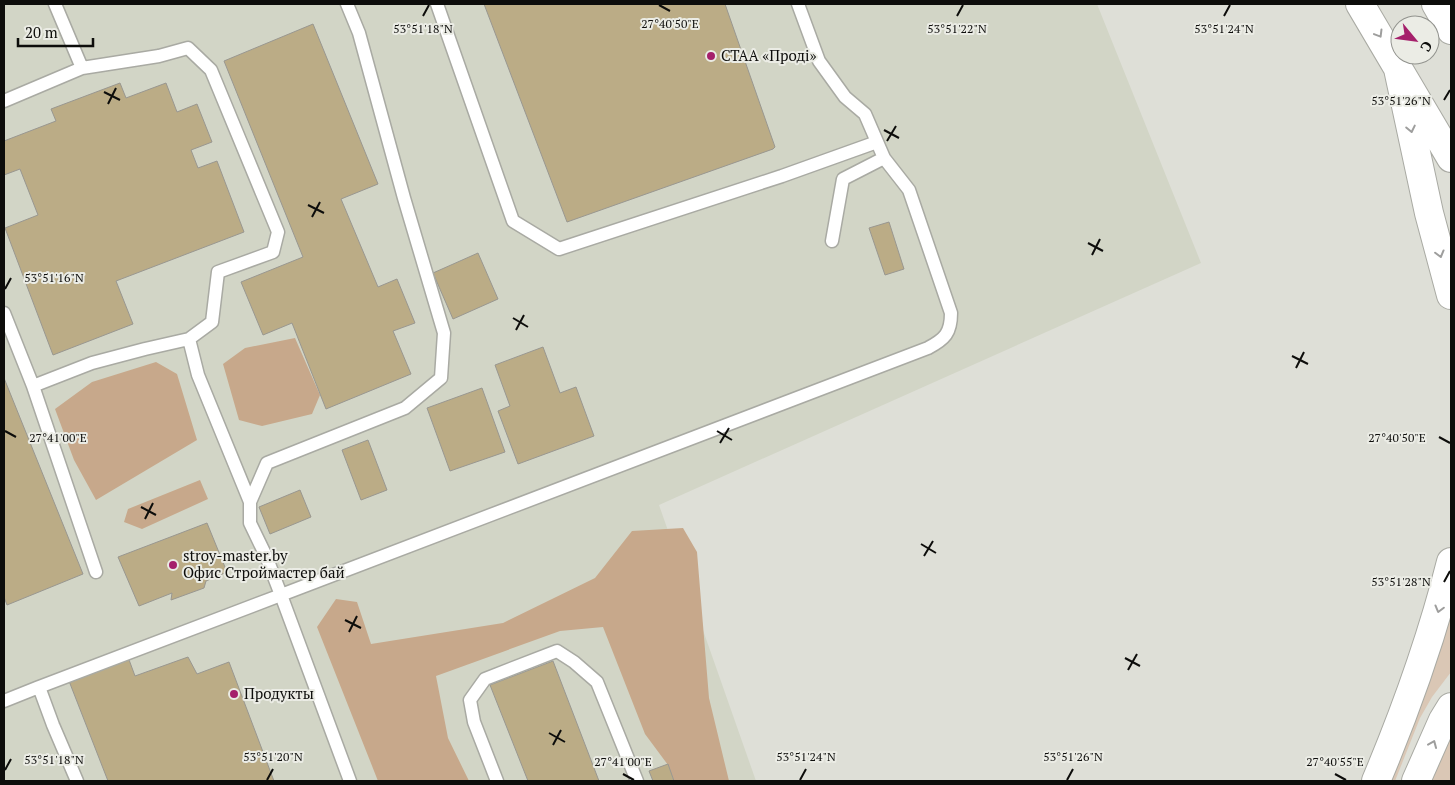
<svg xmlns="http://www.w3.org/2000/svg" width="1455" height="785" font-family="'PT Serif',serif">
  <rect width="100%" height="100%" fill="#dedfd7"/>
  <path fill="#d2d5c6" d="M4,4H1097L1201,263L659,505L756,781H4Z"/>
  <path fill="#dac7b5" d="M1451,611V672L1432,697L1420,718L1395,781H1389L1424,696Z
    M1451,733V781H1430Z"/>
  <path fill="#c7a88b" d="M295,338L320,395L312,414L262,426L239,420L223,364L245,348Z
    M156,362L177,374L197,440L96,500L74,460L55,409L92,382Z
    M200,480L208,499L142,529L124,522L128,509Z
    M683,528L697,552L709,698L729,781H674L668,765L645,734L603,627L560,631L436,676L448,738L469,781H378L317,627L336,599L357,602L371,644L503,623L595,578L632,531Z"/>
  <path fill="#bbac86" stroke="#999790" d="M484,4H725L775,147L773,149L567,222Z
    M313,24L378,184L341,199L378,287L397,279L415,323L393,331L411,374L326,409L292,323L263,335L241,282L303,257L224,61Z
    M120,83L126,98L166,83L177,112L197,104L212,142L191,150L198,168L217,161L244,232L116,281L133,324L53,355L5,228L38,215L20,169L4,175V141L56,121L51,109Z
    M889,222L904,269L885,275L869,228Z
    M478,253L498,299L453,319L433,273Z
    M543,347L560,393L576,387L594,436L518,464L498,411L510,406L495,365Z
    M4,378L83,574L7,605L4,597Z
    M482,388L505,452L450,471L427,408Z
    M368,440L387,490L361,500L342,450Z
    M300,490L311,517L270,534L259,507Z
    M207,523L227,572L206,581L204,588L171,600L172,593L139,606L118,557Z
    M128,657L135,676L188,657L197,674L229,662L274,781H108L69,681Z
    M553,661L599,781H528L490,685Z
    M668,764L674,781H653L649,771Z"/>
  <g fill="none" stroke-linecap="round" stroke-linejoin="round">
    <defs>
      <path id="lane" d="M55,4L82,68
        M437,4L513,221L559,249L782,176L877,142
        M4,101L82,68L159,56L188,48L211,70L278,232L273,252L218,272L212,322L189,339L198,375L250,502
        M832,241L843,179L884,158
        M4,313L33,386L96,572
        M33,386L92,363L145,349L189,339
        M39,687L281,595L266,556L250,523V502L267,463L405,408L441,378L444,333L404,198L359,33L347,4
        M4,701L39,687L53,725L77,781
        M350,781L281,595L928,348C945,339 951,333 951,313L909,190L884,158L865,114L845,97L819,61L798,4
        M497,781L474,722L470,700L485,679L557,651L574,662L597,682L637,781"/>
      <path id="highway" d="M1360,4L1451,158
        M1436,4L1451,30
        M1397,64L1429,213L1451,295
        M1376,781C1406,710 1432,637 1451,562
        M1416,781L1443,720L1451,707"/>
    </defs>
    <use href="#lane" stroke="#a9aaa3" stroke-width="15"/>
    <use href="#highway" stroke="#a9aaa3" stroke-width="30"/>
    <use href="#lane" stroke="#fff" stroke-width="12"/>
    <use href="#highway" stroke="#fff" stroke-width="28"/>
  </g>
  <defs><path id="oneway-chevron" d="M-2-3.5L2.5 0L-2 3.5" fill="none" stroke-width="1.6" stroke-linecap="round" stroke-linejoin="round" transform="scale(1.25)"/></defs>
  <g stroke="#9e9e9d">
    <use href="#oneway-chevron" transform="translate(1379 34) rotate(59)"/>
    <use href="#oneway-chevron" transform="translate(1411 129) rotate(78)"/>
    <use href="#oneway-chevron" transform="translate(1440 254) rotate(75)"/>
    <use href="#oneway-chevron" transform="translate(1439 609) rotate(105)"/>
    <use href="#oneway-chevron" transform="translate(1433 744) rotate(-67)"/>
  </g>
  <path fill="none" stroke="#0d0d0b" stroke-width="2" d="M659,5L670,11M423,16L429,5M957,16L963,5M1224,16L1230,5M104,92L120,100M1444,100L1450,90M108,104L116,88M884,130L899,138M887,141L896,126M308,205L324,213M312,217L320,202M1088,243L1103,251M1092,255L1100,239M5,289L11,278M513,318L528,327M516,330L524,315M1292,356L1308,364M1296,368L1304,352M5,431L16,437M717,431L732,440M1439,437L1450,443M720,443L729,428M141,507L156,515M145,519L153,503M921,544L936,553M924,556L933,541M1444,582L1450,571M345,620L361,628M349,632L357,616M1125,658L1140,666M1128,670L1137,654M549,733L565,742M553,745L561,730M5,770L11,759M623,774L634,780M1335,774L1346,780M267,780L273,769M800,780L806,769M1067,780L1073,769"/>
  <g fill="#a5206b" stroke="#ebece5" stroke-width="2">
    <circle cx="711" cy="56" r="5"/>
    <circle cx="173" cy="565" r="5"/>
    <circle cx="234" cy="694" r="5"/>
  </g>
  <g text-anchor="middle" stroke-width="4" stroke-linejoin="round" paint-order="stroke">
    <g font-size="15" fill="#0d0d0b" stroke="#ebece5" text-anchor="start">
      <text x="721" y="61">СТАА «Проді»</text>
      <text x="183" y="561">stroy-master.by<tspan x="183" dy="17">Офис Строймастер бай</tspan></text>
      <text x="244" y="699">Продукты</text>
    </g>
  </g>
  <g font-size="12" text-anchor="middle" fill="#0d0d0b" stroke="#ebece5" stroke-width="4" stroke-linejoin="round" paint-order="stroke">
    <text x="670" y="28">27°40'50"E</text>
    <text x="423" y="33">53°51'18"N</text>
    <text x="957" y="33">53°51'22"N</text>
    <text x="1224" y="33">53°51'24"N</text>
    <text x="1401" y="105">53°51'26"N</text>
    <text x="54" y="282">53°51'16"N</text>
    <text x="1397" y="442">27°40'50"E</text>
    <text x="58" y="442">27°41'00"E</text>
    <text x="1401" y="586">53°51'28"N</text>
    <text x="273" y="761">53°51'20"N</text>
    <text x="806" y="761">53°51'24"N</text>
    <text x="1073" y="761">53°51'26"N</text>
    <text x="54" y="764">53°51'18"N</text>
    <text x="623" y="766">27°41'00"E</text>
    <text x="1335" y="766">27°40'55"E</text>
  </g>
  <rect width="1455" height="785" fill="none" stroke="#0d0d0b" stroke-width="10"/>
  <g transform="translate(1415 40) rotate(119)"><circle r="24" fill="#ebece5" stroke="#92938e"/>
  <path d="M0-4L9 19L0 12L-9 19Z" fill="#a5206b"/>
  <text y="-8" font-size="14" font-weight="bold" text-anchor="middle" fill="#0d0d0b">С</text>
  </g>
  <path d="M18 38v8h75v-8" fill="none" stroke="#0d0d0b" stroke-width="2.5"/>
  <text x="25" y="38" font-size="15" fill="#0d0d0b" stroke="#ebece5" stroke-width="4" paint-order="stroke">20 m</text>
</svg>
